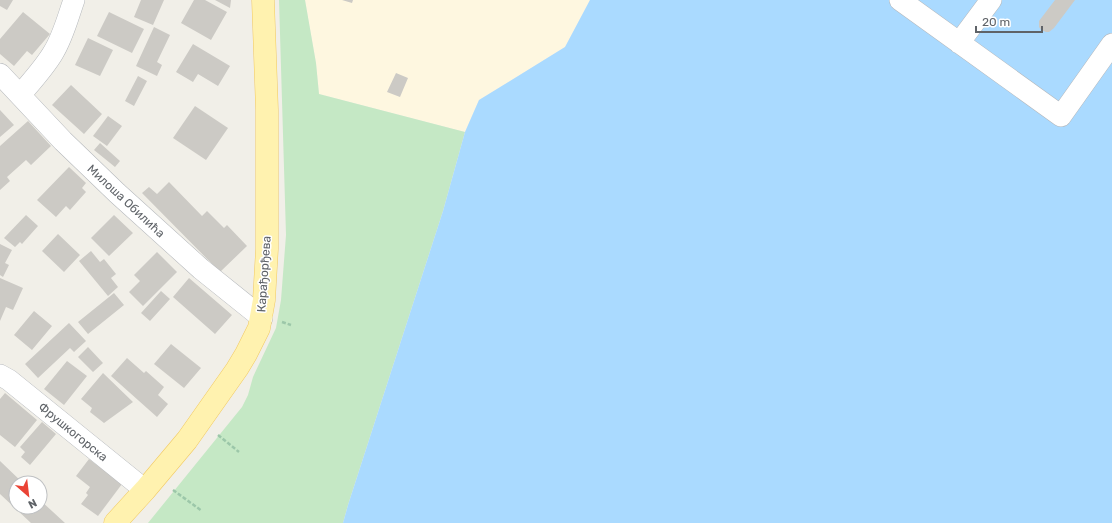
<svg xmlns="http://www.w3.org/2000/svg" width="1112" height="523" font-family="Rubik,sans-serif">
  <rect width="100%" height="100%" fill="#f1efe8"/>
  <path fill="#fef7e0" d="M305,0H590L565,47L479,100L465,132L319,94L316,63Z"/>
  <path fill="#c5e8c5" d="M279,0H305L316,63L319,94L465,132L443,211L348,505L343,523H148L242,407L248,395L253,377L276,328L281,300L286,235Z"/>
  <path fill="#aadaff" d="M590,0H1112V523H343L348,505L443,211L465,132L479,100L565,47Z"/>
  <path fill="#cccac5" d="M0,0H13L7,10L0,6Z
    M141,0H164L153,25L134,17Z
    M194,0H205L227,12L211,40L181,23Z
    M215,0H231L230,8Z
    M342,0H353L352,3Z
    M1055,0H1075L1054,28L1049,32H1046L1041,30L1039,27V21Z
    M23,12L50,34L32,55L27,51L14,66L0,54V39Z
    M109,12L144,29L132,53L97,36Z
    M154,27L170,35L157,62L162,65L157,76L136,66Z
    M88,38L113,50L100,76L75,65Z
    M193,44L230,66L218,86L198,74L193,82L176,72Z
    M396,73L408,78L400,97L387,92Z
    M138,76L147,81L134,106L125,101Z
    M71,85L102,114L84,134L52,105Z
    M195,106L228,128L206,160L173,138Z
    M0,110L14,125L0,137Z
    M108,116L122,126L107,146L93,136Z
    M28,121L51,146L31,165L26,160L7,177L10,181L0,190V146Z
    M100,143L120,161L115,167L94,150Z
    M69,167L86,183L82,188L86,192L70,210L66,206L56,217L37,200Z
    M169,182L202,216L207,211L224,228L227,225L247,246L220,272L142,193L149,187L157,194Z
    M26,215L38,226L22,244L20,242L15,247L4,238Z
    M114,215L133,233L109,256L91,238Z
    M58,234L80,255L64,272L42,251Z
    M0,244L12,250L5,263L9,265L3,277L0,275Z
    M91,251L100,262L104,259L116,274L111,278L118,287L108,296L79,261Z
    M157,252L177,272L143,306L129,292L140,281L134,275Z
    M0,278L23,288L13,310L6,307L0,321Z
    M189,278L232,315L215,334L173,297Z
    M161,291L170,299L150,321L141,313Z
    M114,293L124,305L88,334L78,322Z
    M34,311L52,326L32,350L14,335Z
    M69,323L86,341L74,352L70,348L38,378L25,364Z
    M171,344L201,368L184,388L154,364Z
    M88,347L103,363L93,372L78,357Z
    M127,358L144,373L146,371L164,387L158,395L168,404L157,417L111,376Z
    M67,361L87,376L64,405L44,389Z
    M103,373L133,402L104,423L90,412L92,408L81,399Z
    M5,393L37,420L15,447L0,435V399Z
    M42,422L56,434L30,465L21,457L25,452L20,447Z
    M89,459L122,484L98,516L81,504L88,495L86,493L90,487L76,476Z
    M0,461L23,483H16V507H40V500L65,523H31L0,494Z"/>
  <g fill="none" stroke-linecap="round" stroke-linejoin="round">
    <defs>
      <path id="minor" d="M900,0L1061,116L1112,44
        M959,43L991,0
        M0,74L63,141L117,193L201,269L262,318
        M20,95C32,81 44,68 53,53C63,37 68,17 74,0
        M0,375L9,380L145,490"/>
      <path id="major" d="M115,523L145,490L187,440L237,369L246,354L259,328L264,300L267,249V110L263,0"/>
    </defs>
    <use href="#minor" stroke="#b5b8bc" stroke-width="22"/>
    <use href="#major" stroke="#f2c960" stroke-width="23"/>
    <path stroke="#9cc7a9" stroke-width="2.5" stroke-dasharray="4 2" stroke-linecap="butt" d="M282,322L291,325
      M218,435L239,452
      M173,490L202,511"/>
    <use href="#minor" stroke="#fff" stroke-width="21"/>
    <use href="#major" stroke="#fff2af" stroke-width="22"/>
  </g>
  <g text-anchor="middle" stroke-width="3" stroke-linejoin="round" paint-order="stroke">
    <g font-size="12" fill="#5f6368" stroke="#fff">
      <text transform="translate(126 201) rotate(43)" y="4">Милоша Обилића</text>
      <text transform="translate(264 274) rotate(-86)" y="4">Карађорђева</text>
      <text transform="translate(73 432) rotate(39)" y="4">Фрушкогорска</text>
    </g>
  </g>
  <g transform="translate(28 495) rotate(152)"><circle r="19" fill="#ffffff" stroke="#bfc1c3"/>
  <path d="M0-3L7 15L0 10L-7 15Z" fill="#ea4335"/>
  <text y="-6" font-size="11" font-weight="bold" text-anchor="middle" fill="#5f6368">N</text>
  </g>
  <path d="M976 26v6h66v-6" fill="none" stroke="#5f6368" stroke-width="2"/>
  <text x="982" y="26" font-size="12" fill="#5f6368" stroke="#ffffff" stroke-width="3" paint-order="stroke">20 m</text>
</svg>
